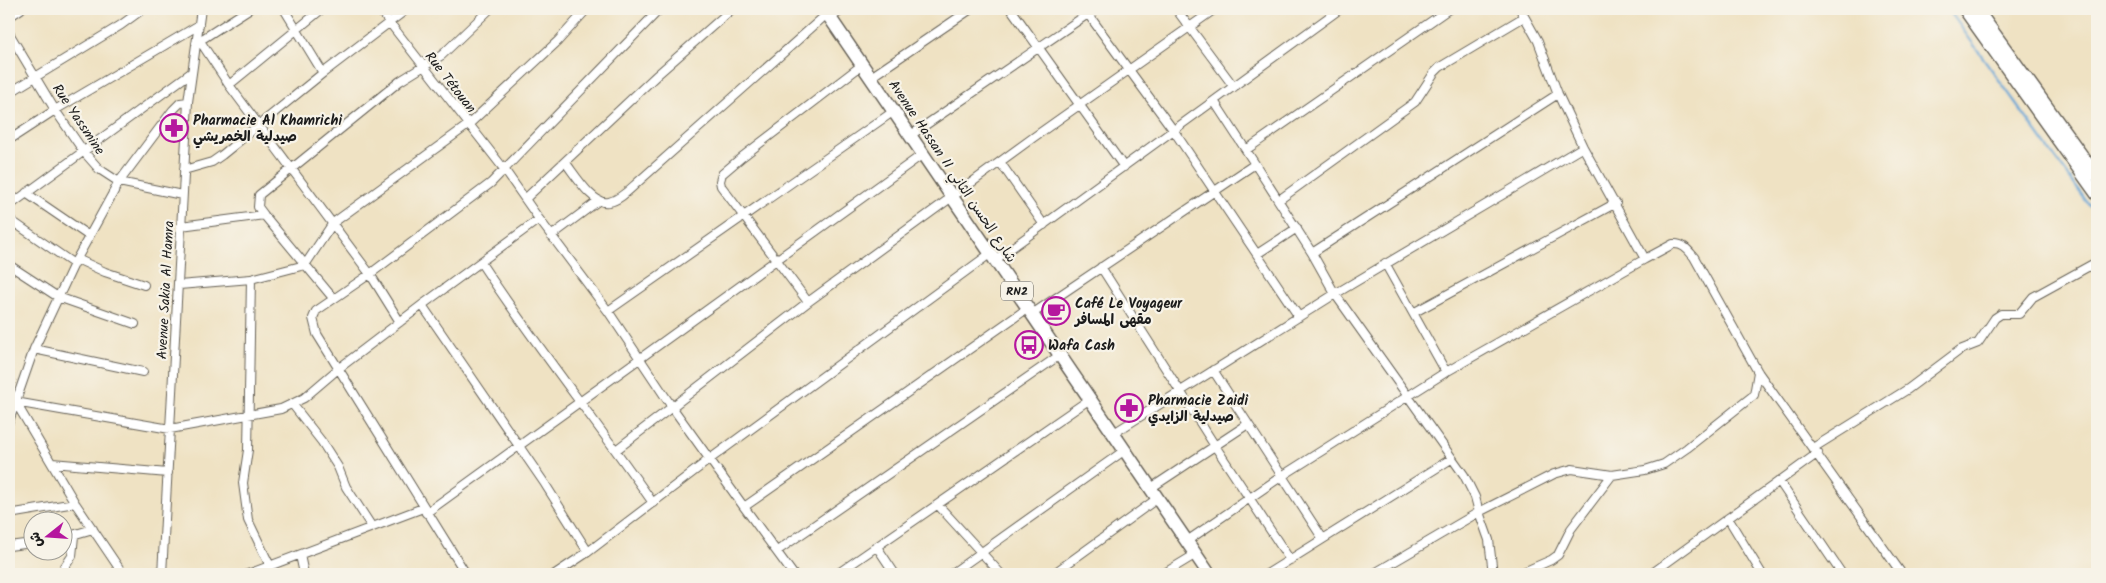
<svg xmlns="http://www.w3.org/2000/svg" width="2106" height="583" font-family="Kalam,'Playpen Sans Arabic',sans-serif">
  <rect width="100%" height="100%" fill="#f7f3e8"/>
  <filter id="ink" filterUnits="userSpaceOnUse"><feTurbulence type="fractalNoise" baseFrequency=".02" numOctaves="2"/><feDisplacementMap in="SourceGraphic" scale="10" xChannelSelector="R" yChannelSelector="G"/><feConvolveMatrix kernelMatrix="1 2 1 2 8 2 1 2 1" color-interpolation-filters="sRGB"/></filter>
  <filter id="wash" filterUnits="userSpaceOnUse"><feTurbulence type="fractalNoise" baseFrequency=".0096" numOctaves="4" result="noise"/><feDisplacementMap in="SourceGraphic" scale="20" xChannelSelector="R" yChannelSelector="G"/><feGaussianBlur stdDeviation="1.12" result="paint"/><feColorMatrix in="noise" values="0 0 0 0 0 0 0 0 0 0 0 0 0 0 0 0 0 1.4 0 .05"/><feComposite in="paint" operator="in"/></filter>
  <g filter="url(#wash)">
    <rect width="100%" height="100%" fill="#efe2c3"/>
    <g fill="none" stroke-linecap="round" stroke-linejoin="round">
      <path stroke="#60a1d3" stroke-width="2.5" d="M1948,9L2097,216"/>
    </g>
  </g>
  <g filter="url(#ink)">
    <g fill="none" stroke-linecap="round" stroke-linejoin="round">
      <defs>
        <path id="street" d="M284,9L323,73
          M379,9L504,169L525,199L657,75L732,9
          M1011,9L1124,167
          M1176,9L1234,87
          M1088,14L1174,131L1299,317
          M9,17L21,9
          M831,17L844,9
          M9,33L55,110L84,152L99,169L119,182L182,195
          M200,41L229,85L370,274L491,183L660,9
          M196,43L249,9
          M862,65L742,157L722,174L720,181L721,186L808,302L1034,137L1215,9
          M871,77L971,9
          M229,85L322,9
          M9,93L121,25L143,9
          M1214,101L1255,164
          M911,135L1095,9
          M9,140L55,110L199,25
          M1246,150L1449,9
          M565,162C574,173 593,206 609,202C620,200 630,189 638,182L828,13
          M1000,162L1044,225
          M184,170L212,162L222,155L323,73L407,9
          M26,193L89,236
          M525,199L539,219
          M1279,200L1415,102L1434,73L1440,67L1524,17
          M9,206L192,72
          M9,219L74,264
          M181,226L264,215
          M551,236L598,201
          M1312,253L1558,94
          M1257,254L1297,228
          M77,259L105,272L144,285
          M1645,259L1673,244C1683,243 1688,250 1694,257L1758,372L1902,574
          M995,260L1340,9
          M481,263C535,345 597,422 653,503
          M1385,263L1446,372
          M9,265L58,297L135,324
          M1101,267L1215,446L1290,560
          M251,279L305,265L333,223L468,125L558,41L587,9
          M179,285L251,279L248,450L243,483L248,520L270,566
          M333,298L264,215L258,207L259,195L400,81L442,55L490,9
          M808,302L672,407L744,507L1028,308
          M422,305L545,484L588,552L555,574
          M608,311L894,111
          M1413,313L1616,203
          M1032,314L1255,164L1312,253L1335,294L1464,475L1475,497L1479,512L1554,474L1572,469L1612,475L1645,470L1664,464L1687,448L1754,395L1758,372
          M400,322L370,274L316,311L313,318L317,334L466,574
          M34,349L143,372
          M1213,370L1323,539
          M9,391L75,503L123,574
          M15,402L170,429L281,409L304,398L338,369L422,305L539,219L608,311L672,407L616,450
          M293,405L322,442L338,467L346,487L372,527
          M9,421L34,349L74,264L119,182L173,110L180,103L188,102
          M1114,433L1335,294L1583,147
          M1813,448L1908,389L1960,350L1978,343L1995,318L2001,314H2019L2033,297L2093,264
          M52,463L168,473
          M1779,481L1842,574
          M1151,488L1248,424
          M938,505L1001,574
          M744,507L793,574
          M426,513L923,154
          M9,514L75,503
          M1728,518L1762,574
          M62,538L93,529
          M1187,541L1282,476L1446,372L1645,259L1583,147L1558,94L1538,41L1520,9
          M9,546L32,543
          M877,547L895,574
          M777,551L1060,355
          M588,552L710,459L991,253
          M300,555L304,574
          M60,574L72,556L74,536
          M162,574L188,102L201,9
          M248,574L423,508
          M837,574L1090,399
          M951,574L1125,450
          M1053,574L1158,498
          M1163,574L1196,554
          M1267,574L1451,459
          M1373,574L1479,512L1489,540L1493,574
          M1519,574L1551,560L1558,555L1571,529L1612,475
          M1651,574L1818,453"/>
        <path id="secondary" d="M1964,9L2097,195
          M1977,9L2097,176"/>
        <path id="primary" d="M824,9L1209,574"/>
      </defs>
      <use href="#street" stroke="#666156" stroke-width="10"/>
      <use href="#secondary" stroke="#666156" stroke-width="14"/>
      <use href="#primary" stroke="#666156" stroke-width="15"/>
      <use href="#street" stroke="#fff" stroke-width="8"/>
      <use href="#secondary" stroke="#fff" stroke-width="11"/>
      <use href="#primary" stroke="#fff" stroke-width="12"/>
    </g>
  </g>
  <defs>
    <symbol id="pharmacy-ring" viewBox="-11 -11 22 22"><circle r="9.5" fill="#f7f3e8" stroke="#b5179e" stroke-width="1.5"/><path d="M-2-6h4v4h4v4h-4v4h-4v-4h-4v-4h4Z" fill="#b5179e"/></symbol>
    <symbol id="cafe-ring" viewBox="-11 -11 22 22"><circle r="9.5" fill="#f7f3e8" stroke="#b5179e" stroke-width="1.5"/><path d="M-5.5-4.5H6V0H3Q3 3.5 0 3.5H-2.5Q-5.5 3.5-5.5 0ZM3-3.2v2h1.7v-2ZM-6 4.5H4V6H-6Z" fill="#b5179e"/></symbol>
    <symbol id="bus-ring" viewBox="-11 -11 22 22"><circle r="9.5" fill="#f7f3e8" stroke="#b5179e" stroke-width="1.5"/><path d="M-5-6H5V4H4V6H2V4H-2V6H-4V4H-5ZM-3.5-4V0h7V-4ZM-3.5 1.2v1.5H-2V1.2ZM2 1.2v1.5H3.5V1.2Z" fill="#b5179e"/></symbol>
  </defs>
  <g fill-rule="evenodd">
    <use href="#pharmacy-ring" x="158" y="112" width="32" height="32"/>
    <use href="#cafe-ring" x="1040" y="295" width="32" height="32"/>
    <use href="#bus-ring" x="1013" y="329" width="32" height="32"/>
    <use href="#pharmacy-ring" x="1113" y="392" width="32" height="32"/>
  </g>
  <g text-anchor="middle" stroke-width="4.5" stroke-linejoin="round" paint-order="stroke">
    <rect fill="#f7f3e8" stroke="#5e5c59" stroke-width="1" x="1001" y="281.5" width="32" height="19" rx="4"/>
    <g font-size="12" font-weight="bold" fill="#1c1c1c">
      <text x="1017" y="295">RN2</text>
    </g>
    <g font-size="14" fill="#1c1c1c" stroke="#f7f3e8">
      <text transform="translate(451 82) rotate(52)" y="5">Rue Tétouan</text>
      <text transform="translate(79 119) rotate(56)" y="5">Rue Yassmine</text>
      <text transform="translate(953 171) rotate(56)" y="5">Avenue Hassan II شارع الحسن الثاني</text>
      <text transform="translate(165 290) rotate(-87)" y="5">Avenue Sakia Al Hamra</text>
    </g>
    <g font-size="14" font-weight="bold" fill="#1c1c1c" stroke="#f7f3e8" text-anchor="start">
      <text x="193" y="125">Pharmacie Al Khamrichi<tspan x="193" dy="16">صيدلية الخمريشي</tspan></text>
      <text x="1075" y="308">Café Le Voyageur<tspan x="1075" dy="16">مقهى المسافر</tspan></text>
      <text x="1048" y="350">Wafa Cash</text>
      <text x="1148" y="405">Pharmacie Zaidi<tspan x="1148" dy="16">صيدلية الزايدي</tspan></text>
    </g>
  </g>
  <rect width="2106" height="583" fill="none" stroke="#f7f3e8" stroke-width="30"/>
  <g transform="translate(48 536) rotate(253)"><circle r="24" fill="#f7f3e8" stroke="#9f9d96"/>
  <path d="M0-4L9 19L0 12L-9 19Z" fill="#b5179e"/>
  <text y="-8" font-size="14" font-weight="bold" text-anchor="middle" fill="#1c1c1c">ش</text>
  </g>
</svg>
